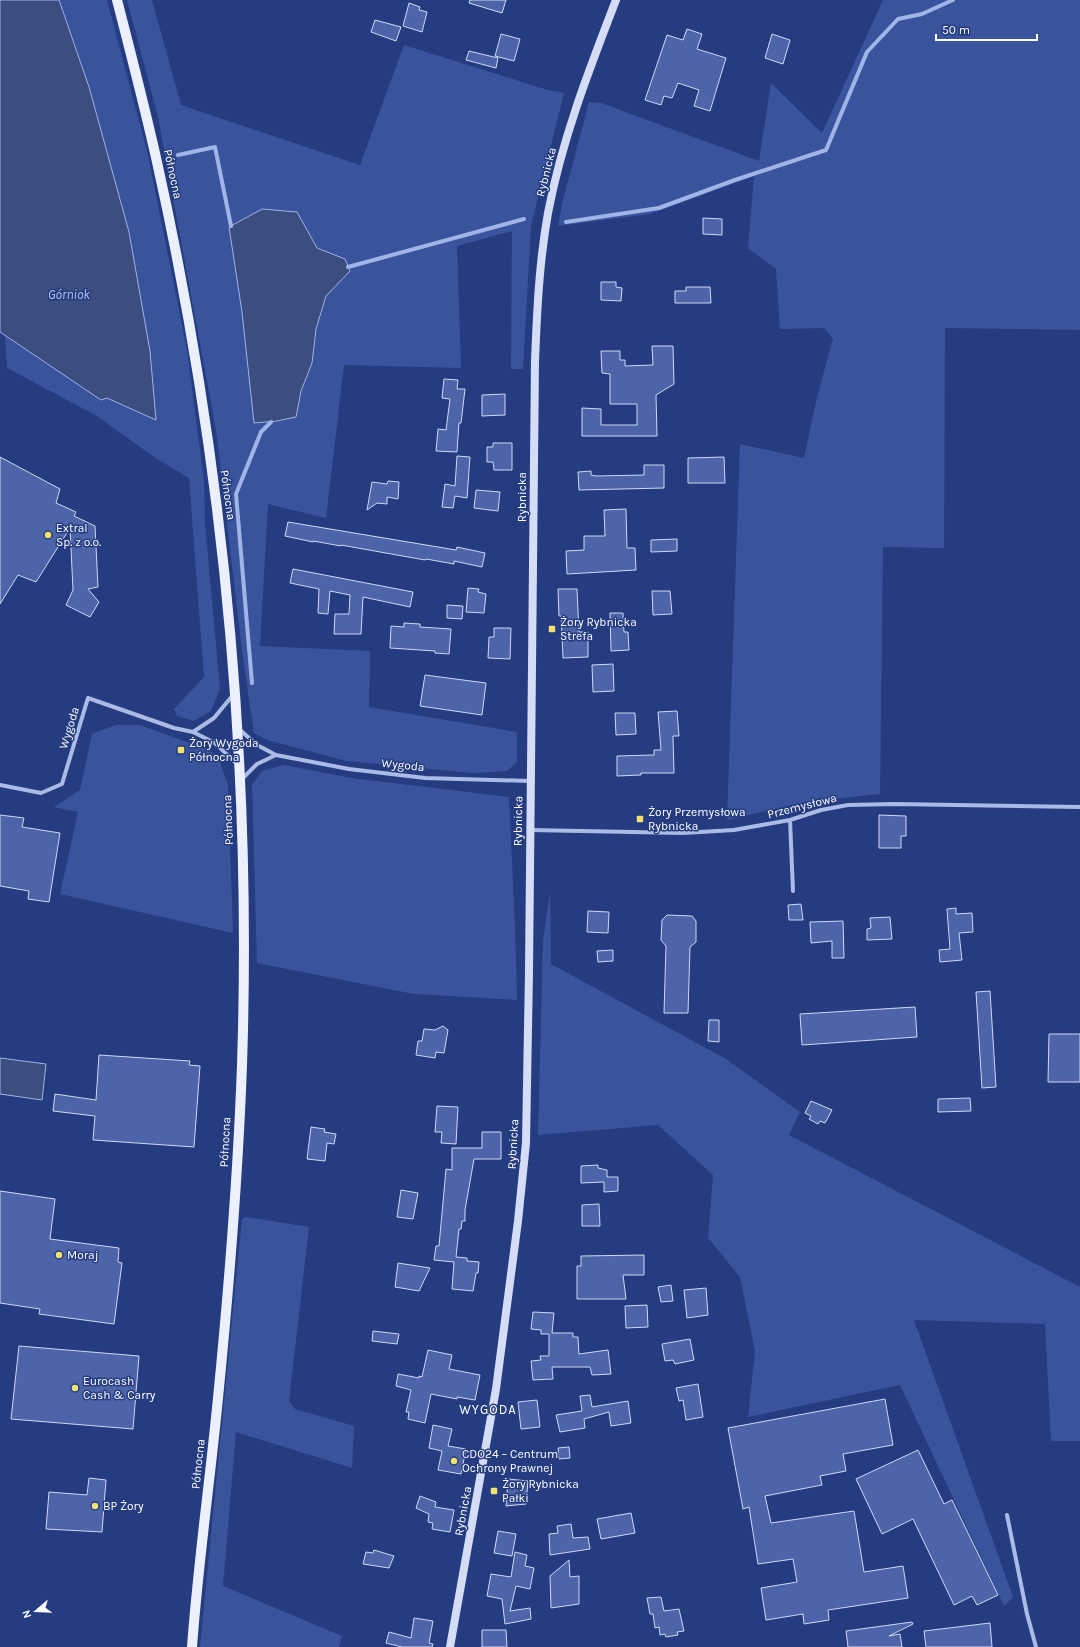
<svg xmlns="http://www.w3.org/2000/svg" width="1080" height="1647" font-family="Karla,sans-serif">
  <rect width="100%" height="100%" fill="#253c80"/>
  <path fill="#39549d" d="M59,0H107L148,155L187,350L204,481L205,524L220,689L211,711L194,721L177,716L174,709L204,677L189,478L154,457L97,416L7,368L5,336L101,399L107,398L156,420L129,232L89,87Z
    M127,0H152L181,105L360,165L404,45L548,90L564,93L531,226L523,369H511L512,231L457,246L461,368L344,365L326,518L268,504L260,646L370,651L369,707L517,732V762L507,771L473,773L346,761L267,740L254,733L242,651L216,430L158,117Z
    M883,0H1080V330L945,328L944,548L883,547L880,794L805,802L727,820L740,444L804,458L817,397L833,339L824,328L780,329L776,269L748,248L754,176L650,214L558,226L562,204L589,102L601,103L759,161L771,83L822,133Z
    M115,725H140L206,749L218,756L228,785L233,933L60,894L78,812L54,807L80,790L92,734Z
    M284,765L351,778L509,797L515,928L517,1000L414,994L257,963L252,785L262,771Z
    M550,893L551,964L726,1059L800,1112L789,1135L1080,1287V1441H1051L1045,1324L914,1320L1013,1597L1004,1606L900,1385L748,1417L755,1351L740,1277L708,1238L713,1175L658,1125L538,1135L543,940Z
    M246,1217L309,1227L289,1401L295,1409L354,1426L352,1468L236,1432L223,1586L342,1636L339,1647H200L242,1219Z"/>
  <path fill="#3c4d7f" stroke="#9fb4e7" d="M0,0H59L89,87L129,232L150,351L156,420L107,398L101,400L0,332Z
    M262,209L297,212L317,248L345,259L350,271L326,296L316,329L312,363L301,391L296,417L277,421L254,423L242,312L229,227Z
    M0,1058L46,1064L42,1100L0,1094Z"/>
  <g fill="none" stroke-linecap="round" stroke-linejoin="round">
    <path stroke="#9fb4e7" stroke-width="4" d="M178,155L215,147L231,226
      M566,222L659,208L735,180L826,150L867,52L898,19L922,14L953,0
      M348,267L524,219
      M252,683L236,494L261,432L271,422"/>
  </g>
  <path fill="#4d65a8" stroke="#ced9f5" d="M470,0H506L502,13L469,3Z
    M409,3L420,7L419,10L427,12L422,32L403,26Z
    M375,20L401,27L396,41L371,32Z
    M687,29L702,34L697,49L726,58L710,111L694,106L699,90L678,83L672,98L664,96L661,105L645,100L667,35L683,40Z
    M501,34L520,39L514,61L495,56Z
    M772,34L790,40L783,64L765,58Z
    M469,51L498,58L496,68L466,60Z
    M703,218L722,219V235L703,234Z
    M601,282H616V287L622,288L621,301L601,300Z
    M686,287H710L711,303H675V291H686Z
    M652,346H673L674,384L656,395L657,436H582V408L601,409V425H637V404H610V374L602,373L601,351H620V360H625V366L653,365Z
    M444,379L458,380L457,389H465L461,423H459L457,452L436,451L438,429L446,430L450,399L442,398Z
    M505,394V415L482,416V395Z
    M493,443H512V470H494L493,462H487V447H493Z
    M457,456L470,457L467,498L455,496L453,508L442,507L445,484L455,486Z
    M0,457L60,489L56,503L76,512L74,516L95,526L98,587L88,589L99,602L90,617L66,605L73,590L70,528L36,582L18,575L0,604Z
    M724,457L725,483H688V458Z
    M644,465H664V488L579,490L578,472L591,471V475L596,476L644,475Z
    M388,481L399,482L398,499L387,497V504L377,503L367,510L372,482L387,484Z
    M476,490L500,492L498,511L474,508Z
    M626,509L627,548H635L636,570L567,574L566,551L584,550V536H605L604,510Z
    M288,522L456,550L457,547L485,553L482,567L454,561V564L426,559L425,560L341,545V546L313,541V542L285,536Z
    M677,539V551L651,552V540Z
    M293,569L413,592L410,607L363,597L361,634H334L335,614H349L350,595L330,591L328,614L318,613L319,589L290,583Z
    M468,588L479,589L478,592L486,594L484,613L466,612Z
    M558,589H577L579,632H588V657L563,658L561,616H559Z
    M652,591H670L672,614L653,615Z
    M447,605L463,606L462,619L447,618Z
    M610,613H623L624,632H628L629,650L611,651Z
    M404,623L420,624V627L451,629L449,654L435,653V651L390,648L391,626L404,627Z
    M494,628H511L510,659L488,658L489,637H494Z
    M613,664L614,691L593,692L592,665Z
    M425,675L486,683L482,715L420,706Z
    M677,711L679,736H673L674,773H641V775L617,776V756L654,755V750H661L658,712Z
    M615,713H635L636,734L616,735Z
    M0,815L24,818L22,827L60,833L49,902L28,899L29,891L0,886Z
    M879,815L906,816V836H901V848H879Z
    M801,904L803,920H789L788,905Z
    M956,908V914L972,913L973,932L959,933L962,960L940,962L939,950L950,949L947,909Z
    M588,911L609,912L608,933L587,932Z
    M667,915L692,916L696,921V942L690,947L688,1013H664L666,946L661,940L662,920Z
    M890,917L892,939L867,940V929L871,928L870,918Z
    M843,921L844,958H832V941L811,943L810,922Z
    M613,950V961L598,962L597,951Z
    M990,991L996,1087L982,1088L976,992Z
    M915,1007L917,1037L802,1045L800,1014Z
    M709,1020H719V1042L708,1041Z
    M443,1026L448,1030L444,1053L436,1052L435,1058L416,1055L418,1041H422L424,1029L435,1030Z
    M1049,1034H1080V1082H1048Z
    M99,1055L190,1061L189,1065L200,1066L194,1147L93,1140L95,1116L53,1111L55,1094L96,1100Z
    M970,1098L971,1111L938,1112V1099Z
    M811,1101L832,1110L825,1123L820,1121L818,1124L809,1119L811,1116L805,1113Z
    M437,1106L458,1107L456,1144L441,1143L442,1132H435Z
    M311,1127L325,1129L324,1132L336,1134L334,1144L327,1143L325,1161L307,1159Z
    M482,1132H501V1159H474L465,1210V1221H462L461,1229H459L456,1257L467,1258V1261L479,1262L478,1273H476L473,1291L452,1289L454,1262L434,1260L436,1246H439L446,1169L452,1170V1148H482Z
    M598,1165V1168L607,1170V1177H618V1191L604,1192V1182L581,1183V1166Z
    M401,1190L418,1193L413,1219L397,1217Z
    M0,1191L55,1199L50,1239L119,1248L118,1262L122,1263L114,1324L39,1314L40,1309L0,1303Z
    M599,1204L600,1226H582V1205Z
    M644,1255V1275H623L626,1299H577V1266H581V1256Z
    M398,1263L430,1268L419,1291L395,1287Z
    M671,1285L673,1301L661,1302L658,1287Z
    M706,1288L708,1315L687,1318L684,1290Z
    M647,1305L648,1327L626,1328L625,1306Z
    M533,1312L554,1313L552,1333H573V1337H578L579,1354L608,1350L611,1374L592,1375L590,1367H552L553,1379L533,1380L531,1361L541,1360L540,1356H549V1334H541V1330L531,1329Z
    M373,1331L399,1334L397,1344L372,1341Z
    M690,1339L694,1360L675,1364L673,1360L665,1361L662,1344Z
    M19,1346L139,1356L133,1429L11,1419Z
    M428,1350L452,1355L449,1369L480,1375L475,1400L457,1397V1399L431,1394L425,1423L408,1419L409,1412H406L411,1390L396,1386L398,1374L419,1378V1376L422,1377Z
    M698,1384L703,1417L686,1420L683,1400L679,1401L676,1388Z
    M590,1395L592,1407L628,1401L631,1423L611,1426L609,1412L584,1419L585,1428L560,1432L556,1415L582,1411L580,1396Z
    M885,1399L893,1445L843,1454L846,1471L820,1476L822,1485L765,1496L771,1523L854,1511L864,1572L903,1566L908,1598L828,1610L829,1620L804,1624L803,1614L766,1620L761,1588L797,1582L793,1559L758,1564L749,1507L743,1509L728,1428Z
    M537,1400L540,1427L521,1429L518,1402Z
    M433,1425L452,1429L448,1446L466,1449L461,1474L438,1470L442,1451L429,1448Z
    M569,1447L570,1458L559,1459L558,1448Z
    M918,1450L944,1504L952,1500L998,1595L977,1605L972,1596L954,1605L913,1519L882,1534L856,1479Z
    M89,1478L106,1480L102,1532L46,1529L49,1492L87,1495Z
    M508,1479L528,1481L526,1504L506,1506Z
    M420,1496L436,1502L435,1507L454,1510L450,1532L432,1529L433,1523L428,1522L429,1514L416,1508Z
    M631,1513L635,1533L601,1539L597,1519Z
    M571,1524L573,1538L588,1537L590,1549L550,1555L549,1534L558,1533L557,1526Z
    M498,1531L516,1534L512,1556L494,1553Z
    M374,1550L394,1556L389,1568L363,1564L366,1552L373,1553Z
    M515,1552L527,1555L525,1566L534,1568L530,1589L516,1586L510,1611L530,1608L531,1619L505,1624L502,1599L487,1596L491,1574L511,1577Z
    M569,1560L570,1577L579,1576V1604L551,1608L550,1576Z
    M661,1597L664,1611L679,1609L684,1631L677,1632L678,1635L666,1637L665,1634L660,1635L659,1627L655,1628L653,1614H650L647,1598Z
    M414,1618L433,1621L429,1643L433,1644L432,1647H402L386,1643L389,1632L411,1638Z
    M912,1622L913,1624L889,1636L900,1634L902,1647H848L846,1631Z
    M990,1623L992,1647H926L924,1631Z
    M482,1630H506L507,1647H482Z"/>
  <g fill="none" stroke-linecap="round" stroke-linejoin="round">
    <path stroke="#abbbe6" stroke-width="4" d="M239,729L257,745L276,755L349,769L425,778L530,781
      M193,732L214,718L233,695
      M241,780L257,764L276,755
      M0,785L41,793L62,784L88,698L174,728L193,732L215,743L237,764
      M790,820L793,891
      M530,830L683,833L734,830L790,820L821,810L848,805L894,804L1080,807
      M1007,1515L1027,1614L1036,1647"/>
    <path stroke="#d5ddf6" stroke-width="8" d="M450,1647L496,1389L518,1221L526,1143L529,971L535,361C537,312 539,263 548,213C562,139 589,70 616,0"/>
    <path stroke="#ecf0fd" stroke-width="10" d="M117,0C131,54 145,108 157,162C223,458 252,762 242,1065C238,1176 229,1287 218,1398C210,1481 198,1564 192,1647"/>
  </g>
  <g fill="#f0e26f" stroke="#253c80" stroke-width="1.5">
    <circle cx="48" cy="535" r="4"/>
    <rect x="548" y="625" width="8" height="8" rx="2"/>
    <rect x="177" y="746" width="8" height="8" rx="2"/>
    <rect x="636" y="815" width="8" height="8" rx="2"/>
    <circle cx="59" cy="1255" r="4"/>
    <circle cx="75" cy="1388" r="4"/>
    <circle cx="454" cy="1461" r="4"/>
    <rect x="490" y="1487" width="8" height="8" rx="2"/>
    <circle cx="95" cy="1506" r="4"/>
  </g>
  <g text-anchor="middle" stroke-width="3" stroke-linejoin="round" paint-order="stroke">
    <g font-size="12" fill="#fff" stroke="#253c80">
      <text transform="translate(546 172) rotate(-76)" y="4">Rybnicka</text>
      <text transform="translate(173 174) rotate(78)" y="4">Północna</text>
      <text transform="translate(228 495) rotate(82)" y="4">Północna</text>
      <text transform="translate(522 497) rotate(-90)" y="4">Rybnicka</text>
      <text transform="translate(69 728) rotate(-73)" y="4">Wygoda</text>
      <text transform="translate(403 765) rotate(6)" y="4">Wygoda</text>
      <text transform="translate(802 806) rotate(-14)" y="4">Przemysłowa</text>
      <text transform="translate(228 820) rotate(-92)" y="4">Północna</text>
      <text transform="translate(518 821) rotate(-89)" y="4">Rybnicka</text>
      <text transform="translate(225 1142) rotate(-87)" y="4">Północna</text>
      <text transform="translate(513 1144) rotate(-87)" y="4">Rybnicka</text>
      <text transform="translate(198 1464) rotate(-84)" y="4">Północna</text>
      <text transform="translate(463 1511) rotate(-80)" y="4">Rybnicka</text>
    </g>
    <g font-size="12" fill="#fff" stroke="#253c80" text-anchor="start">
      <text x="56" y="532">Extral<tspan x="56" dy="14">Sp. z o.o.</tspan></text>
      <text x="560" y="626">Żory Rybnicka<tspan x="560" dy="14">Strefa</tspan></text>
      <text x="189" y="747">Żory Wygoda<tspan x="189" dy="14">Północna</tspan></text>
      <text x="648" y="816">Żory Przemysłowa<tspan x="648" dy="14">Rybnicka</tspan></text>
      <text x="67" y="1259">Moraj</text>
      <text x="83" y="1385">Eurocash<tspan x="83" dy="14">Cash &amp; Carry</tspan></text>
      <text x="462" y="1458">CDO24 – Centrum<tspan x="462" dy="14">Ochrony Prawnej</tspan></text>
      <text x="502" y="1488">Żory Rybnicka<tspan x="502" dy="14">Pałki</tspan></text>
      <text x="103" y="1510">BP Żory</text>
    </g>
    <g font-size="13" font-style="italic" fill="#b7c6ee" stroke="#253c80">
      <text x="69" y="299">Górniok</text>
    </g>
    <g font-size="13" letter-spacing="1" fill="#fff" stroke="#253c80">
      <text x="488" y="1414">WYGODA</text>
    </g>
  </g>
  <g transform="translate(36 1611) rotate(251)" stroke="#253c80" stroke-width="3" paint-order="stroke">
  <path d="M0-3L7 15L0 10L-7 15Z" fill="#ffffff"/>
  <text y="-6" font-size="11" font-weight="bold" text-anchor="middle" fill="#ffffff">N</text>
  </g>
  <path d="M936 34v6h101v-6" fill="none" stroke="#ffffff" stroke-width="2"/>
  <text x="942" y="34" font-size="12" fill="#ffffff" stroke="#253c80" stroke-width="3" paint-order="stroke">50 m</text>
</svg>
